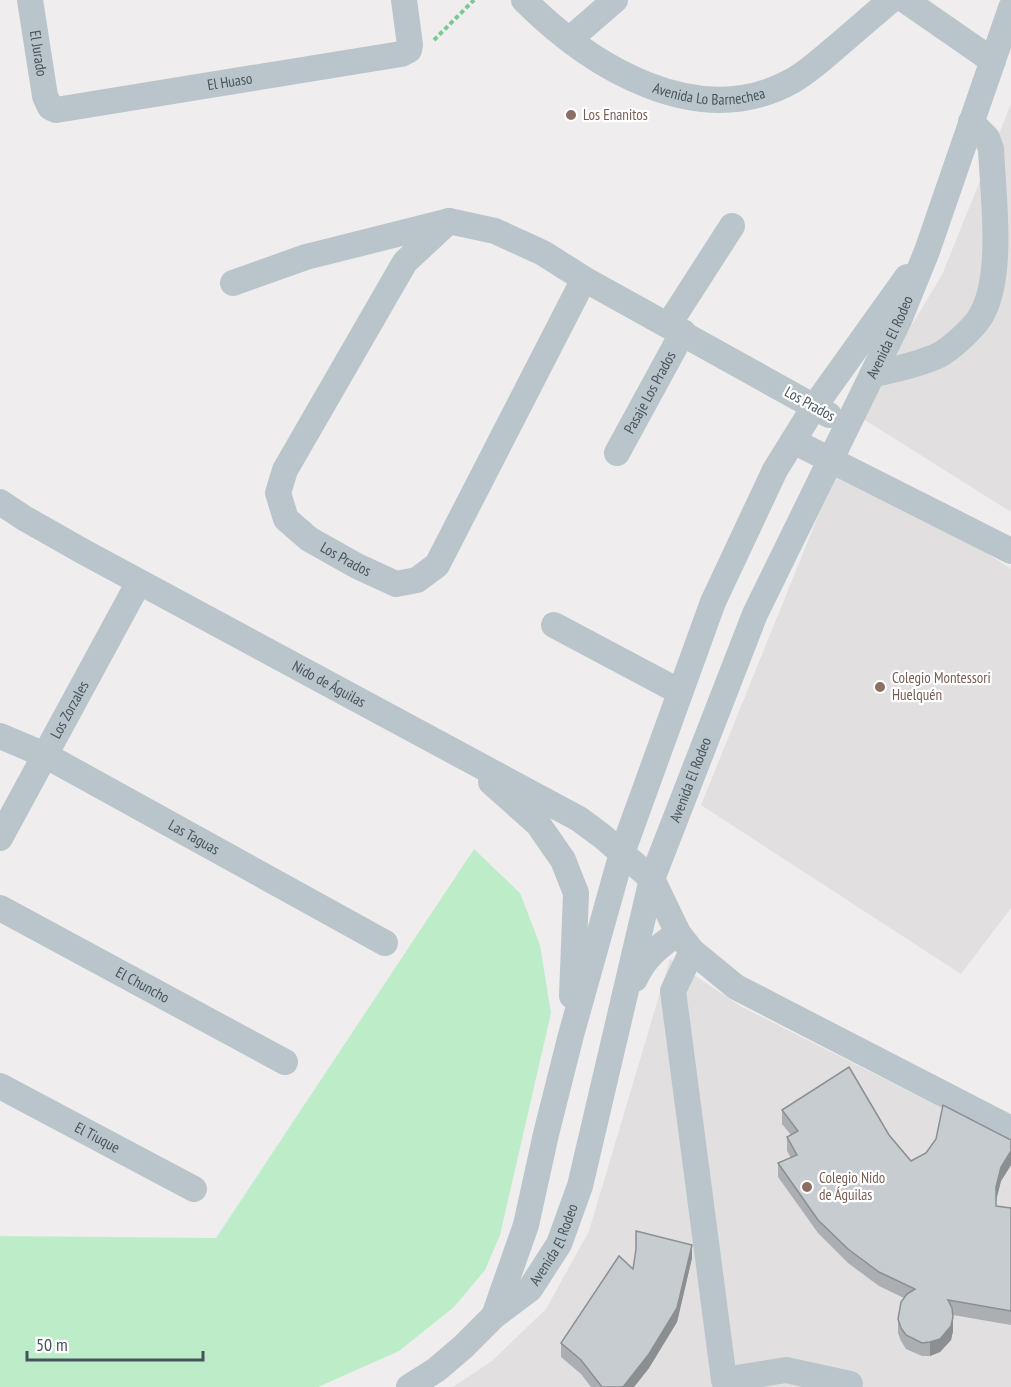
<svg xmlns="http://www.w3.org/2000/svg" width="1011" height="1387" font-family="'PT Sans Narrow',sans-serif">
  <rect width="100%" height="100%" fill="#f0edee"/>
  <path fill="#e1dfdf" d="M1011,104V512L857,415L942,275Z
    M842,457L1011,569V908L961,974L701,805Z
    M670,959L742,1007L1011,1143V1387H453L492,1361L546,1309L589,1231Z"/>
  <path fill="#bdedc8" d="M474,849L520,893L540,945L551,1013L500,1235L485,1270L454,1307L399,1351L318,1387H0V1236L216,1238Z"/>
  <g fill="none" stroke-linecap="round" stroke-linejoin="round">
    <path stroke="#76ca93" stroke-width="4" stroke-dasharray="4.5 3" stroke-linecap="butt" d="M434,40L474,0"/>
    <g stroke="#b9c5ca" stroke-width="26">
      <path id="s1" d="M30,0L45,96L50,107L56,110L401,54L409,50L410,45L404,0"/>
      <path id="s2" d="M524,0C591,67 698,133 792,81C808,72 822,59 835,48C854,32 872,16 891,0"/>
      <path d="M905,0L993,61"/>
      <path d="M570,39L615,0"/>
      <path id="s3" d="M449,221L405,262L285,470L278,493L286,519L309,539L357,566L396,584L417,580L437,565L584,279"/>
      <path d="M233,283L306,257L449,221L495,231L543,253L584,279L829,415"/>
      <path d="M669,324L732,226"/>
      <path d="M872,375C894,369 919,365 939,355C951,349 976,326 982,314C1004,274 993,195 991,149L987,138L971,122"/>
      <path d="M793,441L1011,551"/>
      <path id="s4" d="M617,453L683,332"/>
      <path id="s5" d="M0,502L24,518L84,552L579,819L602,836L652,879L678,933L692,951L736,987L1011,1129"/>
      <path d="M554,625L680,692"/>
      <path id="s6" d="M0,736L45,755L385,943"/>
      <path d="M491,782L538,824L563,860L576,893L572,996"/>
      <path id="s7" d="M0,838L139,582"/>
      <path id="s8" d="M0,908L285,1062"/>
      <path d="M692,951L673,991L724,1380L786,1370L850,1384"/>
      <path d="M635,979C644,958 659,946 678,933"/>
      <path id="s9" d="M0,1086L194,1189"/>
      <path d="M494,1316L526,1225L546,1134L571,1035L622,853L713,602L775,470L814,407L907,277"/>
      <path id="s10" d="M409,1387L436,1370L463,1347L494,1316L530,1289L559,1244L580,1186L652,879L755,614L899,320L927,251L1011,8"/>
    </g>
  </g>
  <path fill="#abafb3" d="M782,1110L889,1135L911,1161L1011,1140V1165L1001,1181L996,1199V1206L1011,1208V1325L953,1315V1331L951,1340L940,1352L930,1356H922L906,1349L901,1341L898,1333V1319L904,1298L879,1286L848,1263L818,1233L778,1177V1163L791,1158L787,1151V1137L791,1135L782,1124Z
    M692,1258L677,1322L649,1368L634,1387H591L581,1374L561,1357V1343Z"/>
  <path fill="#8b8f92" d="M1011,1151V1165L1001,1181L996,1201V1187L1001,1167Z
    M692,1245V1258L677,1322L649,1368L634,1387H623Z
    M953,1317V1331L951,1340L940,1352L930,1356V1342Z"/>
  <path fill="#c7ccd0" stroke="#8b8f92" stroke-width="1.5" d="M849,1067L889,1135L911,1161L926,1153L936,1139L943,1105L1011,1140V1151L1001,1167L996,1187V1206L1011,1208V1311L948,1300L952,1308L953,1317L951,1326L940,1339L930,1342L922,1343L906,1335L901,1328L898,1319L901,1302L907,1294L915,1289L879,1272L848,1249L818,1220L778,1163L797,1155L787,1137L798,1131L782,1110Z
    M636,1231L692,1245L677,1308L649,1354L623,1387H602L581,1360L561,1343L619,1256L633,1269L636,1249Z"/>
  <g fill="#8d6e63" stroke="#fff" stroke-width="2">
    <circle cx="571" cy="115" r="6"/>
    <circle cx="880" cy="687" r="6"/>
    <circle cx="807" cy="1187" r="6"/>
  </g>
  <g text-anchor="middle" stroke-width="4.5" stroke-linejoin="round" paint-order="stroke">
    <g font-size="15" fill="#46545a" stroke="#fff">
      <text dy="5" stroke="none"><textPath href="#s1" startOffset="54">El Jurado</textPath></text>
      <text dy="5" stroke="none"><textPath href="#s1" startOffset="292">El Huaso</textPath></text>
      <text dy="5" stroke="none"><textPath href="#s2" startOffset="214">Avenida Lo Barnechea</textPath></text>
      <text dy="5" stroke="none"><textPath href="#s10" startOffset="1179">Avenida El Rodeo</textPath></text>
      <text dy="5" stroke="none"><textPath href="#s4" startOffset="69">Pasaje Los Prados</textPath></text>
      <text transform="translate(810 404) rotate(29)" y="5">Los Prados</text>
      <text dy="5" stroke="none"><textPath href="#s3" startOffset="424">Los Prados</textPath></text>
      <text dy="5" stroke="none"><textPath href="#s5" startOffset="376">Nido de Águilas</textPath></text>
      <text dy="5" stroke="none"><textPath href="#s7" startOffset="146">Los Zorzales</textPath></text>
      <text dy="5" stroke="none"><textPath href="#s10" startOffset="693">Avenida El Rodeo</textPath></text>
      <text dy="5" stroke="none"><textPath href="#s6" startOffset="219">Las Taguas</textPath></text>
      <text dy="5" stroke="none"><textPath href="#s8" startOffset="162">El Chuncho</textPath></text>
      <text dy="5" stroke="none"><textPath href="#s9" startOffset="110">El Tiuque</textPath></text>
      <text dy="5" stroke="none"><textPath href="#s10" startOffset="207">Avenida El Rodeo</textPath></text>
    </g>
    <g font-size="15" fill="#785e54" stroke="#fff" text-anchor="start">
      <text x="583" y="120">Los Enanitos</text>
      <text x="892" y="683">Colegio Montessori<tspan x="892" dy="17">Huelquén</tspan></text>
      <text x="819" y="1183">Colegio Nido<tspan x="819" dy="17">de Águilas</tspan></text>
    </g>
  </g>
  <path d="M27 1351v9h176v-9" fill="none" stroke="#46545a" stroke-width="3"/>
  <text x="36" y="1351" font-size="18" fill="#46545a" stroke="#ffffff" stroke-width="4.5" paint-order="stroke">50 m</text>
</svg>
